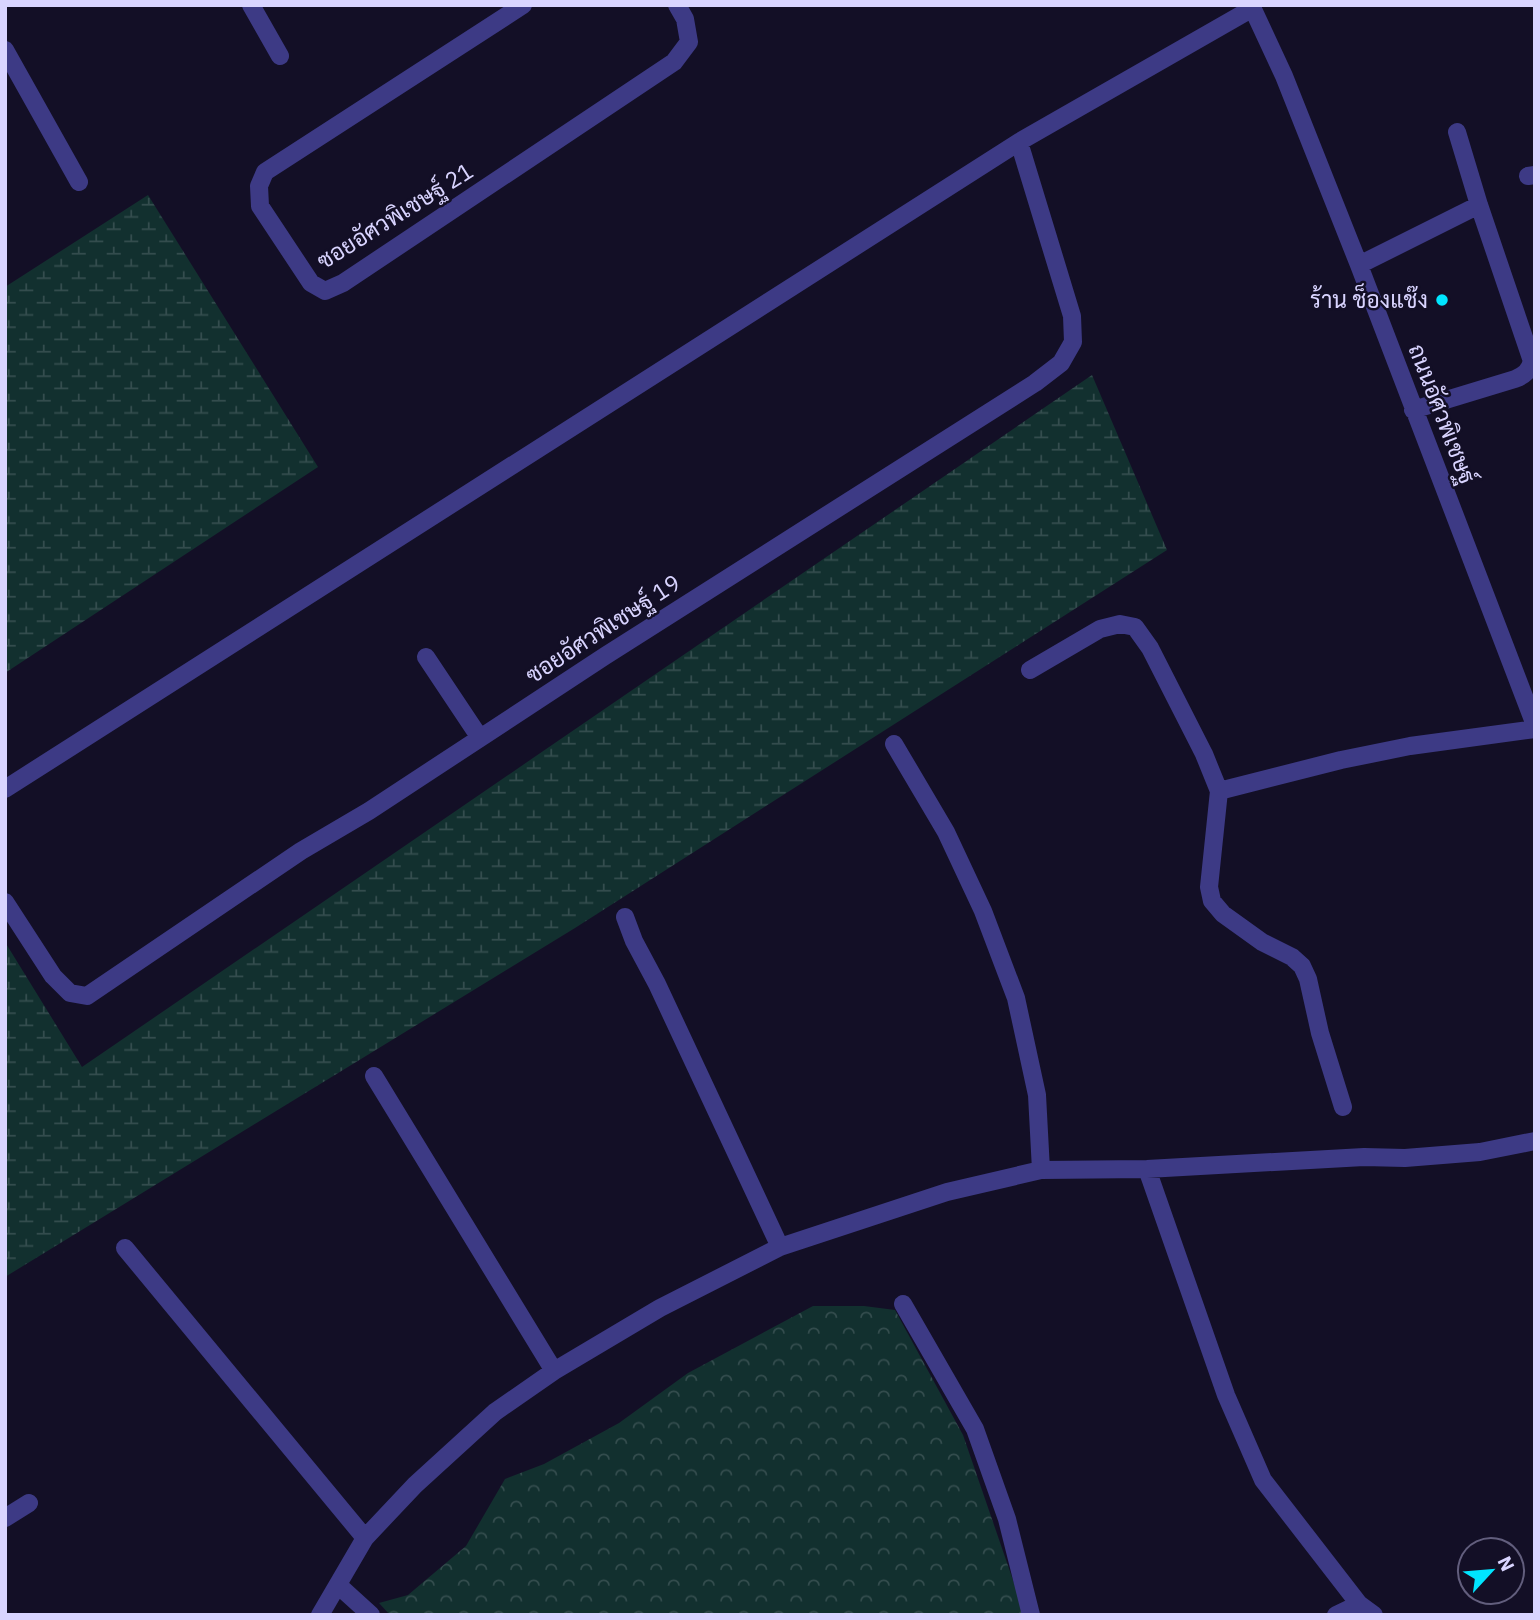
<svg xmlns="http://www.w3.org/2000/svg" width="1540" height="1620" font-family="'IBM Plex Sans',Sarabun,sans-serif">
  <defs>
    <pattern id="forest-crowns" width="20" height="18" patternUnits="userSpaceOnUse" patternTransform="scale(1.75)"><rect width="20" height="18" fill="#12302f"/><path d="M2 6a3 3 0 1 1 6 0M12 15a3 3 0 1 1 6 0" fill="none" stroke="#344d4e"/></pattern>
    <pattern id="wetland-marsh" width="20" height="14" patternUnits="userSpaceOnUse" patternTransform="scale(1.75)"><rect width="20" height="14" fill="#12302f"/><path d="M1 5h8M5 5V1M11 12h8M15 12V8" fill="none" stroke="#344d4e"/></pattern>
  </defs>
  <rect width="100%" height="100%" fill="#130f26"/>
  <path fill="url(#forest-crowns)" d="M813,1306H864L895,1310L963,1435L1025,1615H390L379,1603L408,1595L466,1546L505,1479L544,1464L619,1423L688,1373Z"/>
  <path fill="url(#wetland-marsh)" d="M148,195L318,467L5,673V287Z
    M1092,375L1167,550L575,928L5,1277V942L82,1067Z"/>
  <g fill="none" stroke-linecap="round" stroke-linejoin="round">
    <path stroke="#3d3a85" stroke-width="18" d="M251,5L280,56
      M523,5L265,172L259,186L260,206L311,283L325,291L343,283L674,62L689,42L685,19L677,5
      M1251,5L1284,76L1359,265L1535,725
      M5,50L79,182
      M1528,176L1535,175
      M1359,265L1479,205
      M1413,410L1515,379C1525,375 1529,371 1532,361L1479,205L1457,132
      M426,657L480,738
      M1030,670L1100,629L1120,624L1135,627L1150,648L1204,754L1219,791L1209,887L1212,901L1223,914L1262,942L1292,957L1302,966L1308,979L1320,1033L1343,1107
      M894,744L946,832L983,911L1016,998L1037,1095L1041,1170
      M5,789L1019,142L1253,8
      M1219,791L1341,760L1410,746L1535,729
      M5,902L53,976L70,993L87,996L301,851L369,811L605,656L1035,383L1061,363L1073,342L1072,316L1019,142
      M625,917L634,941L657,984L780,1247
      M374,1076L554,1371
      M1147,1169L1226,1395L1263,1480L1359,1604L1374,1615
      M125,1248L365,1538
      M903,1304L975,1429L1007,1519L1031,1615
      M5,1518L29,1503
      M338,1585L371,1615
      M320,1615L365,1538L415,1485L495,1412L554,1371L660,1308L780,1247L947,1192L1041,1170L1147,1169L1364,1157L1405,1158L1480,1152L1535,1141
      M1336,1615L1359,1604"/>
  </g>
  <circle fill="#00e5ff" stroke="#130f26" stroke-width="2.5" cx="1442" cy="300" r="7"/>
  <g text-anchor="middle" stroke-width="5" stroke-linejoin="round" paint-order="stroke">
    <g font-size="23" fill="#d9d4ff" stroke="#130f26">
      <text transform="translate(395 216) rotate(-32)" y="8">ซอยอัศวพิเชษฐ์ 21</text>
      <text transform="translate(1442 414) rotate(69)" y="8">ถนนอัศวพิเชษฐ์</text>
      <text transform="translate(603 629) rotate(-33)" y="8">ซอยอัศวพิเชษฐ์ 19</text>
    </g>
    <g font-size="23" fill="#d9d4ff" stroke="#130f26" text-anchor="end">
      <text x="1428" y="308">ร้าน ช็องแช๊ง</text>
    </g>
  </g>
  <rect width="1540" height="1620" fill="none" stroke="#d9d4ff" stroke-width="14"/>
  <g transform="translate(1491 1571) rotate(64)"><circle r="33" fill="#130f26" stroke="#625e7d" stroke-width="2"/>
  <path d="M0-5L12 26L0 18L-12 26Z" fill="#00e5ff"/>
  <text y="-10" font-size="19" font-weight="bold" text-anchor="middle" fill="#d9d4ff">N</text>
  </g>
</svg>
